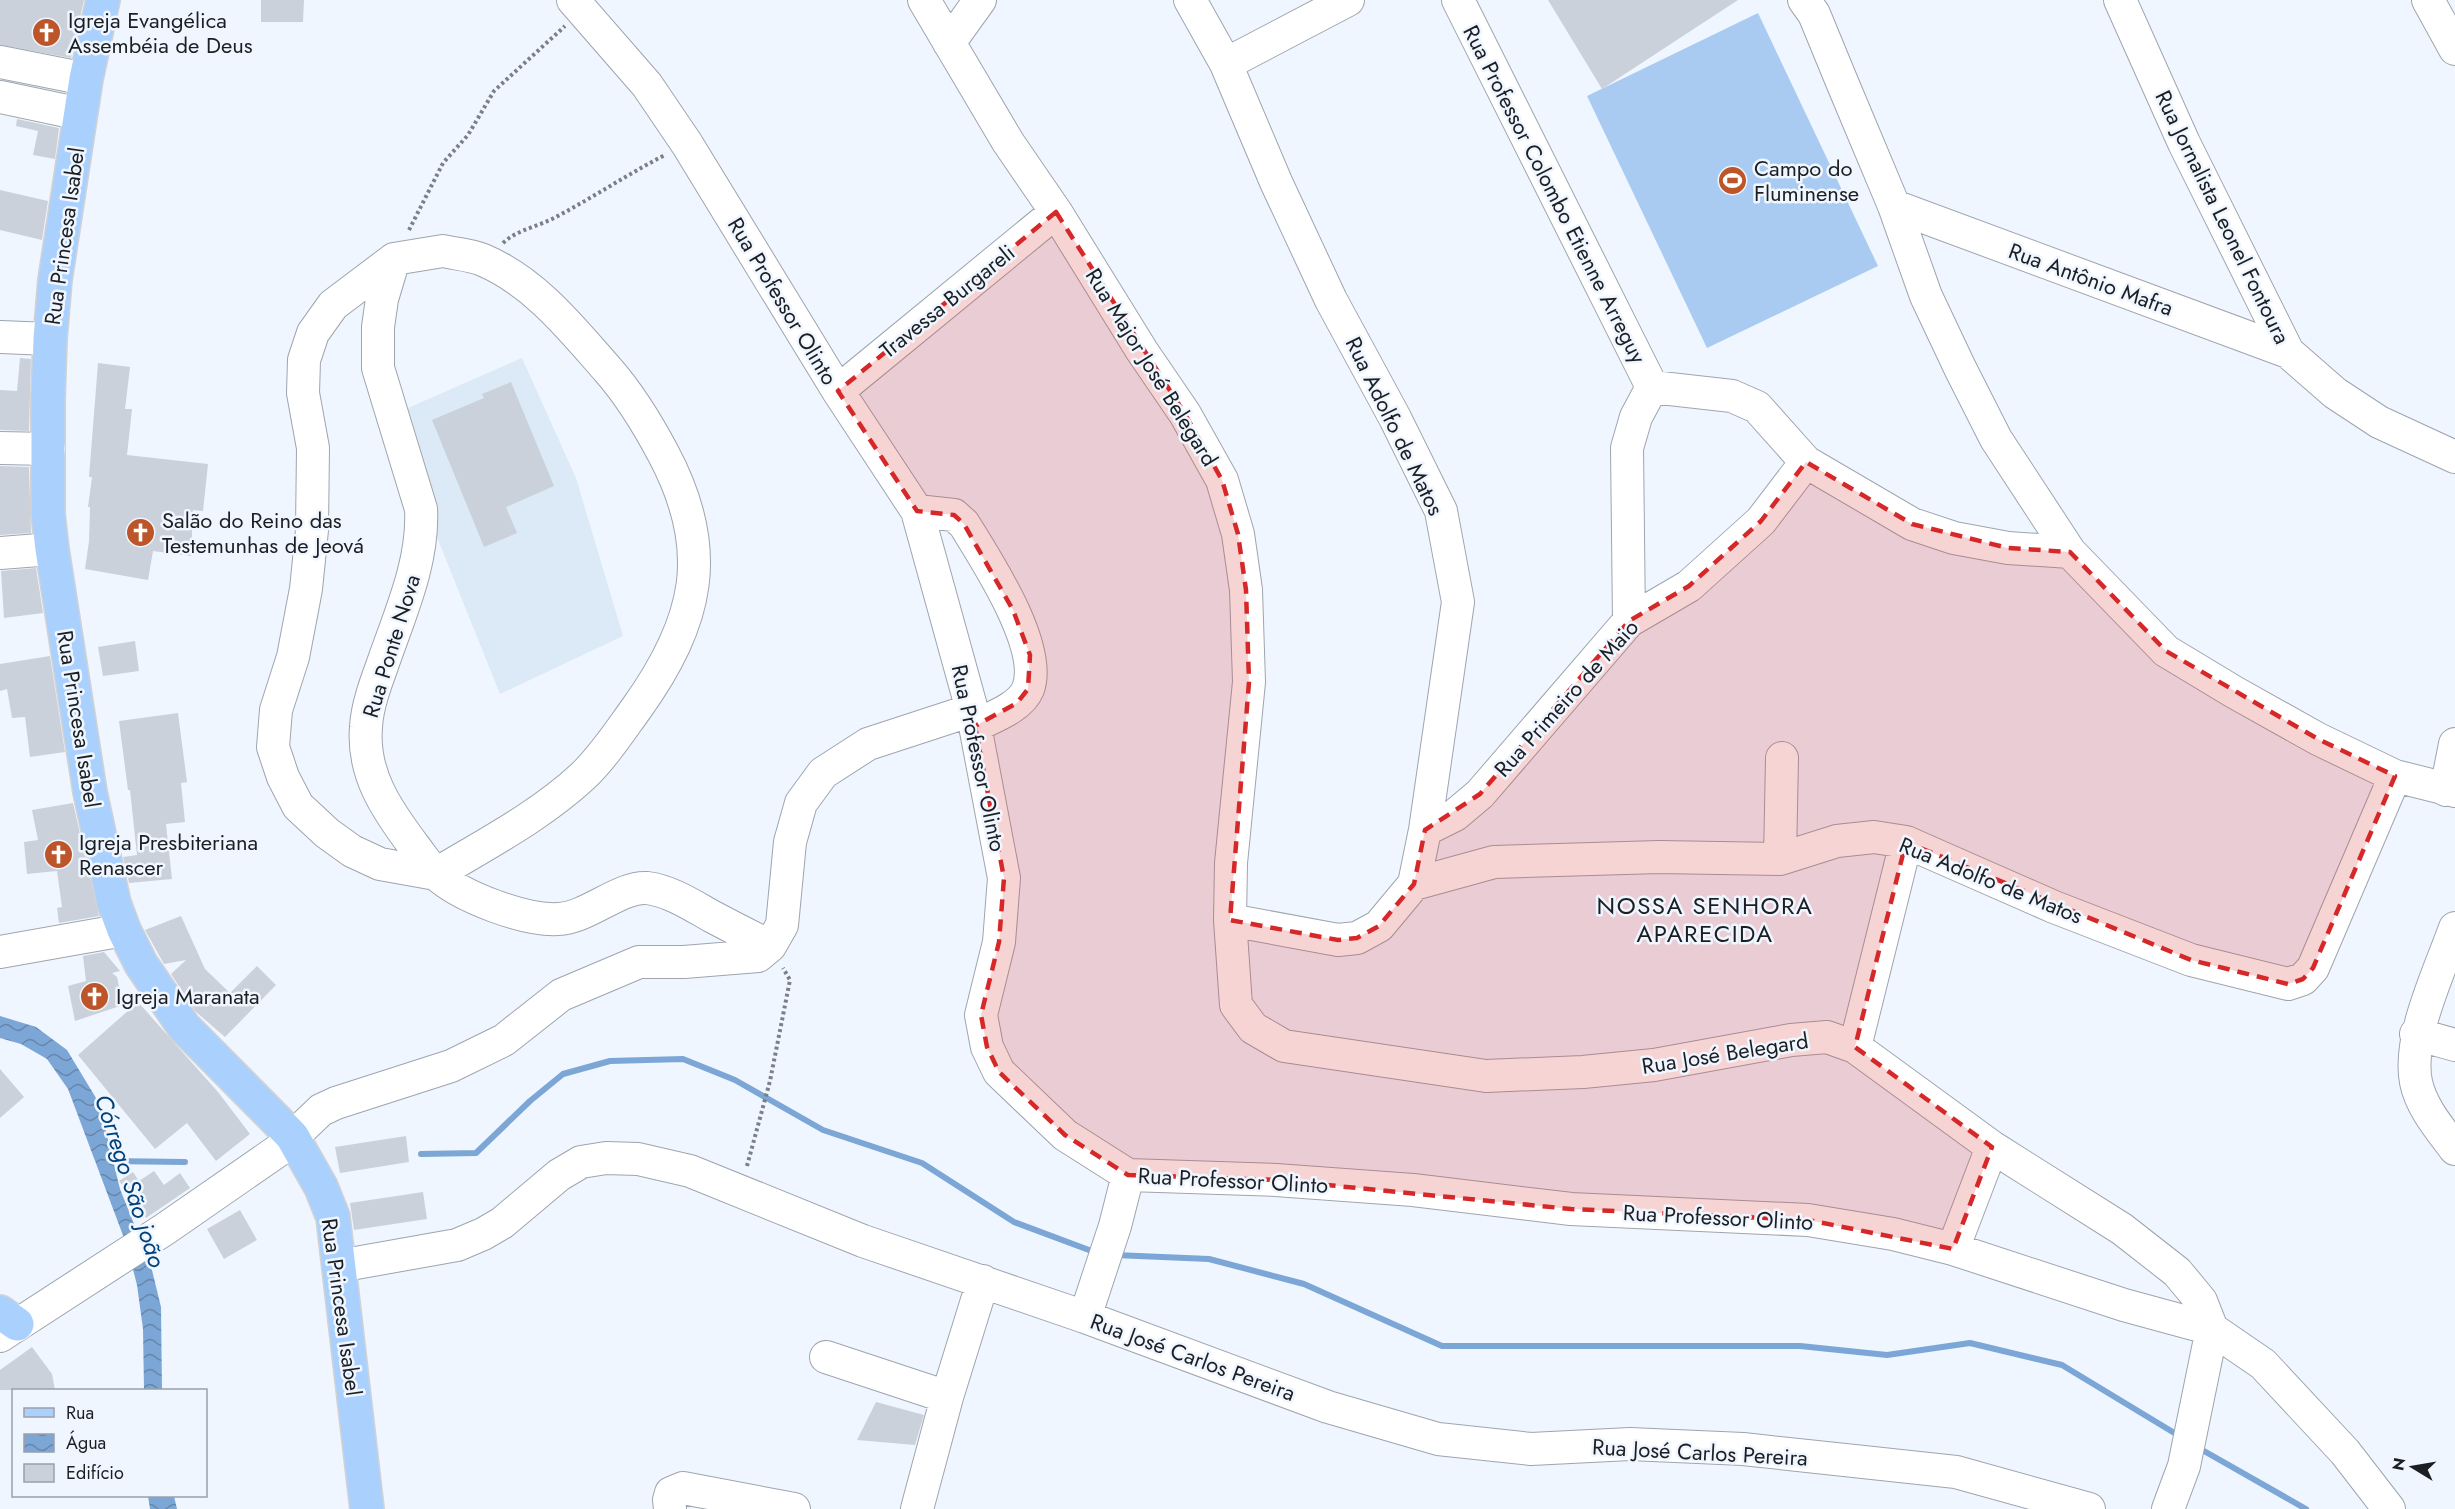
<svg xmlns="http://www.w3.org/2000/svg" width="2455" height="1509" font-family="Jost,sans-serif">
  <defs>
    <pattern id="water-waves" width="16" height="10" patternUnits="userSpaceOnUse" patternTransform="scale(1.5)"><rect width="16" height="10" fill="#7ca6d5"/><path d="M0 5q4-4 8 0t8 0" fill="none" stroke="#6587ac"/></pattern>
  </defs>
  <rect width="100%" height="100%" fill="#eff6ff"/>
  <path fill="#dce9f7" d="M522,358L576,478L623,636L500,694L424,505L392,415Z"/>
  <path fill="#a9cbf2" d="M1758,13L1878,266L1707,348L1587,96Z"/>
  <path fill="url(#water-waves)" d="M0,1016L36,1027L67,1050L99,1103L120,1189L151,1266L161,1307L162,1390H144L143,1329L137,1285L127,1246L68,1089L47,1059L21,1044L0,1038Z
    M148,1496H174L177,1509H150Z"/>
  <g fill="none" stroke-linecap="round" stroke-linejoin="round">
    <path stroke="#7ca6d5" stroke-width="6" d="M421,1154L476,1153L530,1101L563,1074L610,1061L683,1059L735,1080L823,1130L922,1163L1014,1222L1097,1253
      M108,1161L185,1162
      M1115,1255L1209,1259L1304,1284L1442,1346H1800L1887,1355L1970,1343L2062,1365L2181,1437
      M2197,1447L2306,1509"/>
  </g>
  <path fill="#cad1da" d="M0,0H84L71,58L0,45Z
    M261,0H304L303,22H261Z
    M1548,0H1738L1602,89Z
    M17,119L59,128L55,159L33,155L38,131L16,126Z
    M0,190L48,201L42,240L0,230Z
    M20,358L31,359L29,431L0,430V390L17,391Z
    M98,363L130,367L125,409H132L127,455L208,464L203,511L193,510L191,556L153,551L148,580L85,569L89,541L90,507H88L92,477H89Z
    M511,382L554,486L506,507L517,533L484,547L432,420L484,398L482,394Z
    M0,466L29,467L31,533L0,535Z
    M36,568L43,613L4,618L1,571Z
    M135,641L139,671L103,676L98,647Z
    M50,656L65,752L30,757L25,717L12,718L7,689L0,691V664Z
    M178,713L187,782L181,783L185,822L166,824L172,879L129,883L123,857L137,855L130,790H128L119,721Z
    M73,803L99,916L59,923L57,908L62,907L57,871L27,874L24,842L38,840L32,810Z
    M181,916L205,969L230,993L257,966L276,985L225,1037L195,1011L171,974L186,960L164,964L145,930Z
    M104,952L120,971L112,973L117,977L123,1005L75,1021L68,986L86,981L83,956Z
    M138,1002L218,1092L250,1134L216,1161L187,1123L155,1149L78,1055Z
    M0,1069L24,1097L0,1118Z
    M406,1136L409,1162L340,1173L335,1147Z
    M154,1171L164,1185L180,1173L190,1188L146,1218L119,1181L133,1172L139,1181Z
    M423,1192L427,1219L354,1230L350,1203Z
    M240,1210L257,1240L224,1259L207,1229Z
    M32,1347L52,1374L55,1390H0V1370Z
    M876,1402L924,1415L915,1445L857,1440Z"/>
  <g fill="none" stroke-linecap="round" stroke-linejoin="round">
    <defs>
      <path id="minor" d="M573,0L647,85L687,144L838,391L917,511L972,710L1004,878L999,942L981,1015L987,1047L999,1072L1065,1135L1128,1175L1276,1180L1413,1190L1571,1209L1808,1220L1893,1234L1953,1249L2124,1305L2212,1329L2263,1364L2345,1452L2389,1509
        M924,0L1008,142L1056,212L1142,351L1185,414L1222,480L1238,534L1246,590L1249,682L1231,863L1230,920L1236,1005L1253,1028L1284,1046L1486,1076L1583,1072L1654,1065L1791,1040L1827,1037L1855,1047L1992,1147L2122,1229L2177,1272L2201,1301L2212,1329
        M1190,0L1226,64L1276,182L1331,300L1395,418L1441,511L1458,602L1425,830L1414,884L1379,926L1357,938L1338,940L1230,920
        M1458,0L1652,387
        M1804,0L1814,14L1842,82L1894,206L1926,296L1960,368L1996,439L2070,552L2166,651L2234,692L2318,739L2395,776L2455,791
        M2120,0L2184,143L2288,352L2335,393L2379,422L2455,457
        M2428,0L2455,49
        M949,43L980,0
        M0,62L86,79
        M1226,64L1348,0
        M0,97L81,114
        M1894,206L2288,352
        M443,251C456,254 471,255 483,260C535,282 572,329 608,370C630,395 647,423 663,453C715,550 699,621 636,709C620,731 603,757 583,776C540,816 486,844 436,874L380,864L352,851L327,833L298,806L283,777L273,747L276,710L293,657L306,589L312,530L313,448L303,393L304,360L313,333L333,305L394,259Z
        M394,259L382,299L378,327V368L421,509C424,563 399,616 382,666C375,685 367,707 366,727C362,774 387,810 414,846C421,855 428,866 436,874C461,897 525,921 558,919C588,918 620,886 647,888C671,891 693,906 713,917C732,927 751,937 770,946
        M0,337L50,339
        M1652,387L1732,396L1757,407L1806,462L1912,524L1954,538L2008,548L2070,552
        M838,391L1056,212
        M0,448L49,449
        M917,511L954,515L964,524C986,560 1044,647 1028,689C1020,708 992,717 975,726
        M0,553L52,549
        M1629,621L1627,448L1636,417L1652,387
        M2446,790L2455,744
        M1425,830L1455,815L1480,794L1629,621L1689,586L1761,521L1806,462
        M1780,859L1782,758
        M1414,884L1494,862L1659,857L1780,859L1837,841L1874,837L1906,842L2054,907L2191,960L2288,984L2303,979L2313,968L2395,776
        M2455,928C2440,970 2407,1038 2416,1082C2421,1107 2440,1129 2455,1149
        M0,952L124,930
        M2416,1034L2455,1045
        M1855,1047L1906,842
        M1953,1249L1992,1147
        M339,1266L457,1245L483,1234L502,1223L559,1175L581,1162L606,1158L638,1159L690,1171L863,1241L1085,1317L1328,1407L1438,1439L1531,1449L1630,1444L1743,1449L1854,1461L1956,1472L2089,1509
        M1085,1317L1115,1226L1128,1175
        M0,1336L165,1229L279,1150L321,1110L336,1103L451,1066L504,1040L561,995L639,962H684L758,956L770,946L782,925L790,842L801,803L823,773L868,744L972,710
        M826,1357L947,1397
        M670,1509L669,1500L671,1493L683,1488L794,1509
        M917,1509L947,1397L983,1281
        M2168,1509L2184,1466L2212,1329"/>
      <path id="major" d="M103,0L86,79L55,280L50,339L48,400V514L52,549L90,792L114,903L124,930L141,964L184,1027L292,1136L321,1187L333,1217L367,1509
        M0,1312L17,1324"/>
    </defs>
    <use href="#minor" stroke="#9fa5ad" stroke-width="34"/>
    <use href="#major" stroke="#d2d2d3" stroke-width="36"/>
    <path stroke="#7b8086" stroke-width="4" stroke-dasharray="3 3" stroke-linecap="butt" d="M409,230L443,163L468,135L494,91L565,26
      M503,243C517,230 536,227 552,219C591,199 626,175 665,155
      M747,1166L770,1081L790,980L783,968"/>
    <use href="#minor" stroke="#fff" stroke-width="32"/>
    <use href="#major" stroke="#aad1fd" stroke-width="33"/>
  </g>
  <path fill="#d62828" fill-opacity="0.2" stroke="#d62828" stroke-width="4.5" stroke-dasharray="12 8" stroke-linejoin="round" d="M1056,212L1185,414L1222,480L1238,534L1246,590L1249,682L1230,920L1338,940L1357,938L1379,926L1414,884L1425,830L1480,794L1629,621L1689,586L1761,521L1806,462L1912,524L2008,548L2070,552L2166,651L2318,739L2395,776L2313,968L2303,979L2288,984L2191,960L1906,842L1855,1047L1992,1147L1953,1249L1808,1220L1571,1209L1276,1180L1128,1175L1065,1135L999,1072L987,1047L981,1015L999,942L1004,878L975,726L1017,703L1028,689L1030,655L1013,610L964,524L954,515L917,511L838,391Z"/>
  <defs>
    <symbol id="church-disc" viewBox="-11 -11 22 22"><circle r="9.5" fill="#bc5529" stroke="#eff6ff"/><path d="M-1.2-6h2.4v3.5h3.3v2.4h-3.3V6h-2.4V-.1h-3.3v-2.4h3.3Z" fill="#fff"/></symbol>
    <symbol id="stadium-disc" viewBox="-11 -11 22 22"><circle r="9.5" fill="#bc5529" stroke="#eff6ff"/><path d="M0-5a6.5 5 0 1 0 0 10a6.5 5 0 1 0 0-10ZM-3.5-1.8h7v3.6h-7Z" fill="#fff"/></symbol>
  </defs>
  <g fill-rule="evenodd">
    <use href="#church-disc" x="30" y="16" width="33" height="33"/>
    <use href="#stadium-disc" x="1716" y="164" width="33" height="33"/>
    <use href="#church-disc" x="124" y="516" width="33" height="33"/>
    <use href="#church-disc" x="42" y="838" width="33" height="33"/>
    <use href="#church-disc" x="78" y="980" width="33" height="33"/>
  </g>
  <g text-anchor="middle" stroke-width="5" stroke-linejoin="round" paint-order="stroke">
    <g font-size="22" fill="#1c1f22" stroke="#eff6ff" text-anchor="start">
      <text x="68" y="28">Igreja Evangélica<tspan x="68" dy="25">Assembéia de Deus</tspan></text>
      <text x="1754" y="176">Campo do<tspan x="1754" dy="25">Fluminense</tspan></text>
      <text x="162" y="528">Salão do Reino das<tspan x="162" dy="25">Testemunhas de Jeová</tspan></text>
      <text x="79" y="850">Igreja Presbiteriana<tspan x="79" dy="25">Renascer</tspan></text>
      <text x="116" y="1004">Igreja Maranata</text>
    </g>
    <g font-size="22" fill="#1c1f22" stroke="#eff6ff">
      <text transform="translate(1555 194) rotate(63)" y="8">Rua Professor Colombo Etienne Arreguy</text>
      <text transform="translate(2223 217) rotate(64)" y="8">Rua Jornalista Leonel Fontoura</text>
      <text transform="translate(64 236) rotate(-82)" y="8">Rua Princesa Isabel</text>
      <text transform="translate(2091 279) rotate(20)" y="8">Rua Antônio Mafra</text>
      <text transform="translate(783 301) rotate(59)" y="8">Rua Professor Olinto</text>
      <text transform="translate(947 301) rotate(-39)" y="8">Travessa Burgareli</text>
      <text transform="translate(1152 367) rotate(58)" y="8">Rua Major José Belegard</text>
      <text transform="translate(1395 426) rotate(64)" y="8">Rua Adolfo de Matos</text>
      <text transform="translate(391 646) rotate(-73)" y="8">Rua Ponte Nova</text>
      <text transform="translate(1566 698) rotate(-48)" y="8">Rua Primeiro de Maio</text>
      <text transform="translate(79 719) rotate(81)" y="8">Rua Princesa Isabel</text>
      <text transform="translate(979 758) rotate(78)" y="8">Rua Professor Olinto</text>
      <text transform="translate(1991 880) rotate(22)" y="8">Rua Adolfo de Matos</text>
      <text transform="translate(1725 1053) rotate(-9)" y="8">Rua José Belegard</text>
      <text transform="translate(1233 1180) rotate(3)" y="8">Rua Professor Olinto</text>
      <text transform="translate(1718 1217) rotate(3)" y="8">Rua Professor Olinto</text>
      <text transform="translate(342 1307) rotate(82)" y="8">Rua Princesa Isabel</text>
      <text transform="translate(1193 1357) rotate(20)" y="8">Rua José Carlos Pereira</text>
      <text transform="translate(1700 1452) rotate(3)" y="8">Rua José Carlos Pereira</text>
    </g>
    <g font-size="24" letter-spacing="1.5" fill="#1c1f22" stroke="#eff6ff">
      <text x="1705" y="914">NOSSA SENHORA<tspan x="1705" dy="28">APARECIDA</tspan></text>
    </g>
    <g font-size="24" font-style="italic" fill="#004078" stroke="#eff6ff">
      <text transform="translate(130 1181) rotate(72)" y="8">Córrego São joão</text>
    </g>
  </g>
  <rect x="12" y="1389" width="195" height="108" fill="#eff6ff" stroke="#9ba0a7" stroke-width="1.5"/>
  <rect x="24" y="1408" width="30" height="9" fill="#aad1fd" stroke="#9ba0a7" stroke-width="1.5"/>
  <text x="66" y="1419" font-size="18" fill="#1c1f22">Rua</text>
  <rect x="24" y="1434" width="30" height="18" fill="url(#water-waves)" stroke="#9ba0a7" stroke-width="1.5"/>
  <text x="66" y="1449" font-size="18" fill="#1c1f22">Água</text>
  <rect x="24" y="1464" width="30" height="18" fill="#cad1da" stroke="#9ba0a7" stroke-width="1.5"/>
  <text x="66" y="1479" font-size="18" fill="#1c1f22">Edifício</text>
  <g transform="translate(2413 1467) rotate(281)" stroke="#eff6ff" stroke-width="4.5" paint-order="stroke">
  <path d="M0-4.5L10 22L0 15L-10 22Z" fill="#1c1f22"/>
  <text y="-9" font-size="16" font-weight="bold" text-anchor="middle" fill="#1c1f22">N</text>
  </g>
</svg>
